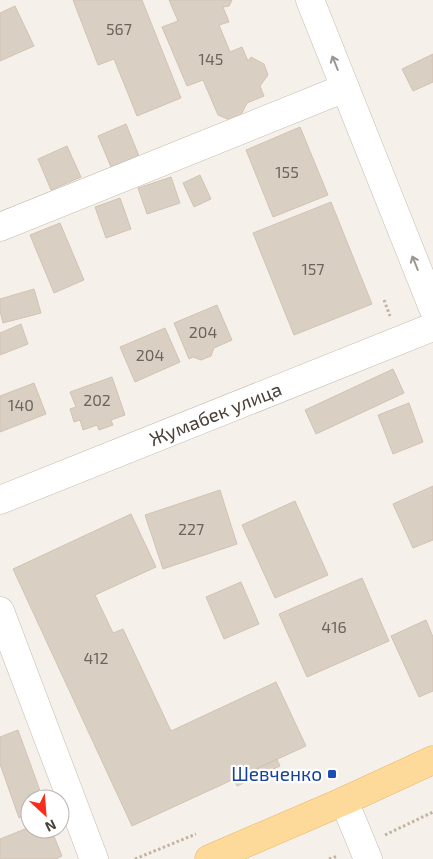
<svg xmlns="http://www.w3.org/2000/svg" width="433" height="859" font-family="'Exo 2',sans-serif">
  <rect width="100%" height="100%" fill="#f5f1ea"/>
  <path fill="#dacfc3" stroke="#d2c3b3" d="M73,0H142L181,98L137,116L114,59L98,65Z
    M169,0H232L229,6L223,7L229,22L219,25L230,52L242,47L248,61L251,57L264,64L268,75L260,86L264,96L247,103L240,117L230,120L218,115L203,80L187,86L162,27L178,21Z
    M15,6L34,46L0,61V13Z
    M433,54V82L413,91L402,69Z
    M126,124L139,156L111,167L98,136Z
    M300,127L328,195L273,217L246,150Z
    M67,146L81,177L51,190L38,159Z
    M200,175L211,199L194,207L183,183Z
    M171,177L180,203L147,214L138,188Z
    M120,198L131,229L106,238L95,207Z
    M331,202L372,304L294,335L253,233Z
    M60,223L84,280L54,293L30,235Z
    M34,289L41,313L3,323L0,311V299Z
    M217,305L232,340L214,348L211,356L201,360L193,357L189,359L174,323Z
    M21,324L28,344L0,355V333Z
    M165,328L180,362L135,382L120,347Z
    M393,369L404,393L316,434L305,410Z
    M112,377L125,415L111,420L113,425L99,430L97,425L83,430L80,420L74,422L70,409L76,407L70,392Z
    M34,383L46,414L0,432V396Z
    M409,403L423,442L393,454L378,415Z
    M433,486V540L413,548L393,504Z
    M220,490L237,544L163,569L145,515Z
    M295,501L328,575L275,598L242,525Z
    M131,514L156,567L95,595L113,633L123,629L171,731L276,682L306,746L132,826L13,569Z
    M362,578L389,641L307,677L279,614Z
    M241,582L259,624L224,639L206,597Z
    M426,620L433,637V691L419,697L391,636Z
    M18,730L43,799H30V814L19,818L0,764V737Z
    M277,759L280,766L237,786L234,779Z
    M30,827V829H51L62,856L56,859H0V839Z"/>
  <g fill="none" stroke-linecap="round" stroke-linejoin="round">
    <defs>
      <g id="minor">
        <path d="M310,0L433,308"/>
        <path d="M0,227L345,88"/>
        <path id="s1" d="M0,500L433,327"/>
        <path d="M0,611L94,859"/>
        <path d="M344,801L368,859"/>
      </g>
      <path id="primary" d="M209,859L344,801L433,760"/>
    </defs>
    <use href="#minor" stroke="#c4bbb0" stroke-width="29"/>
    <use href="#primary" stroke="#e5b669" stroke-width="29"/>
    <path stroke="#c3b39e" stroke-width="3" stroke-dasharray="2.5 2.5" stroke-linecap="butt" d="M384,300L390,316
      M385,835L433,812
      M135,859L196,834
      M329,859L338,856"/>
    <use href="#minor" stroke="#fff" stroke-width="28"/>
    <use href="#primary" stroke="#feda9a" stroke-width="28"/>
  </g>
  <defs><path id="oneway-shaft" d="M-6 0H5M1.5-3L5.5 0L1.5 3" fill="none" stroke-width="1.6" stroke-linecap="round" stroke-linejoin="round" transform="scale(1.25)"/></defs>
  <g stroke="#9b9692">
    <use href="#oneway-shaft" transform="translate(335 63) rotate(-112)"/>
    <use href="#oneway-shaft" transform="translate(415 263) rotate(-112)"/>
  </g>
  <rect fill="#1a4fb4" stroke="#fff" stroke-width="2" x="327" y="769" width="10" height="10" rx="2.5"/>
  <g text-anchor="middle" stroke-width="4.5" stroke-linejoin="round" paint-order="stroke">
    <g font-size="16" fill="#6e645b">
      <text x="119" y="35">567</text>
      <text x="211" y="65">145</text>
      <text x="287" y="178">155</text>
      <text x="313" y="275">157</text>
      <text x="203" y="338">204</text>
      <text x="150" y="361">204</text>
      <text x="97" y="406">202</text>
      <text x="21" y="411">140</text>
      <text x="191" y="535">227</text>
      <text x="334" y="633">416</text>
      <text x="96" y="664">412</text>
    </g>
    <g font-size="19" fill="#4a4138" stroke="#fff">
      <text dy="7" stroke="none"><textPath href="#s1" startOffset="232">Жумабек улица</textPath></text>
    </g>
    <g font-size="19" fill="#164399" stroke="#fff" text-anchor="end">
      <text x="322" y="781">Шевченко</text>
    </g>
  </g>
  <g transform="translate(45 814) rotate(154)"><circle r="24" fill="#ffffff" stroke="#b7b3af"/>
  <path d="M0-4L9 19L0 12L-9 19Z" fill="#fb2c1c"/>
  <text y="-8" font-size="14" font-weight="bold" text-anchor="middle" fill="#4a4138">N</text>
  </g>
</svg>
